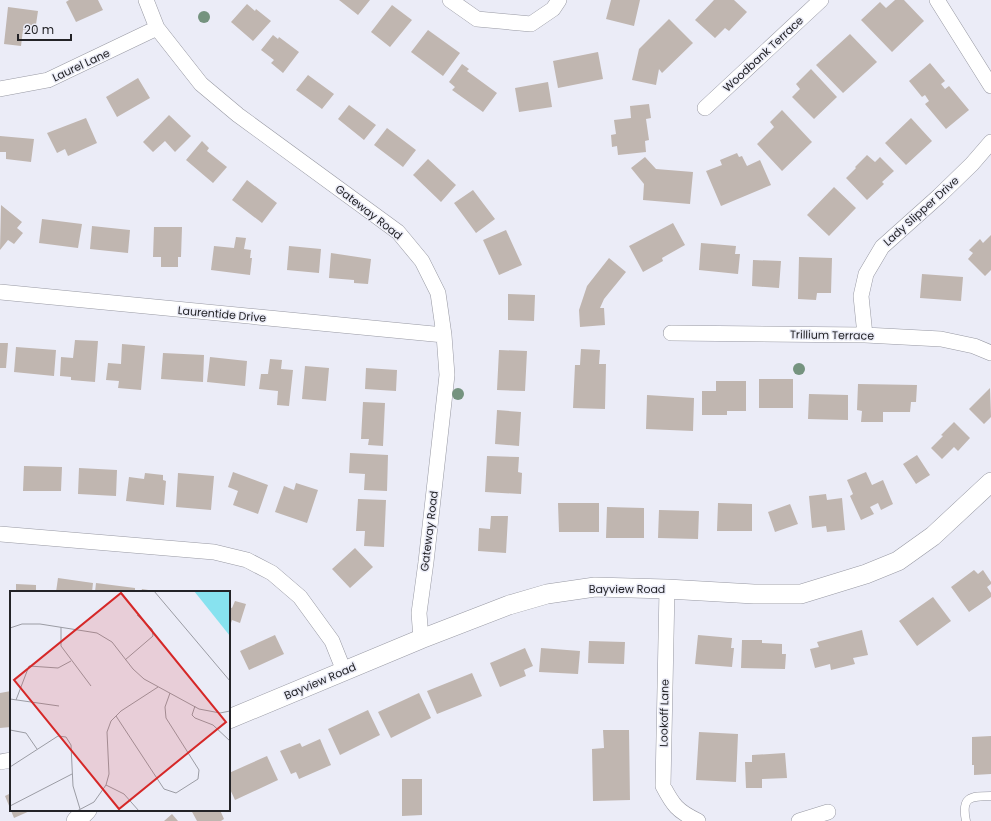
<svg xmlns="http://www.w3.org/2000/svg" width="991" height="821" font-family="Poppins,sans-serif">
  <rect width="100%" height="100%" fill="#ebecf7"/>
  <path fill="#c0b6b0" d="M69,0H98L103,10L76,22L66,2Z
    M339,0H370L358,15Z
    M611,0H640L634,26L606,19Z
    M714,0H734L747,12L729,31L725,28L715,38L695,20Z
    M895,0H904L924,21L892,52L861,20L880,2L886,8Z
    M247,4L255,11L256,9L271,21L253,41L231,22Z
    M392,5L412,20L390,47L371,32Z
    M8,7L38,11L35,31L23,30L21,46L4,44Z
    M669,19L693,43L662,73L659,69L656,85L632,80L639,49Z
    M428,30L460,53L443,76L411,52Z
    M850,34L877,62L843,93L816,65Z
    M273,35L278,39L279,37L299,52L283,73L271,63L274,60L261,50Z
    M598,52L603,79L558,88L553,61Z
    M930,63L945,81L941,84L945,89L949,86L969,110L946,129L925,104L929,101L925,95L922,97L909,81Z
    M462,64L469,69L467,71L497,93L483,112L452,90L455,87L449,82Z
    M811,69L837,97L814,119L792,97L800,89L796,84Z
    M308,75L334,94L322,109L296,90Z
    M138,78L150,98L117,117L106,97Z
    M548,82L552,107L519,112L515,88Z
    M649,104L651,118L646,119L649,140L645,141L646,152L618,155L617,146L612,147L611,135L616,134L614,120L631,118L630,106Z
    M349,105L376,125L364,140L338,119Z
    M782,110L812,142L782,171L757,144L774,127L770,122Z
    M169,115L191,136L175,152L165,141L153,152L143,142Z
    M86,118L97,143L68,156L65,149L57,153L47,133Z
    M911,118L932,141L906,165L885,143Z
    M387,128L416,150L403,167L374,145Z
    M0,136L34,139L31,162L6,159V152H0Z
    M202,141L209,148L207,151L227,167L213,183L186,160Z
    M737,153L739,157L742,156L747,166L760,160L771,185L721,206L706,171L722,165L720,160Z
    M867,155L875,162L880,157L894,171L882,182L884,184L867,200L846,178L856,168L855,167Z
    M645,157L656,169L693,172L690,204L643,200L644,184L631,168Z
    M428,159L456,185L441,202L413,175Z
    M247,180L277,203L262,223L232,200Z
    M834,187L856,208L829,236L807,215Z
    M473,190L495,219L476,233L454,203Z
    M1,205L22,222L17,228L23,233L14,244L8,240L0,250Z
    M42,219L82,224L78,248L39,243Z
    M673,223L685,245L662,258L663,261L643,272L629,246Z
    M92,226L130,230L128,253L90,249Z
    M154,227H182L181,257H178V267H161V257H153Z
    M506,230L522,265L499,275L483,240Z
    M991,235V270L985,276L968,259L973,253L969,250L980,239L983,243Z
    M236,237L246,238L244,249L251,250L250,258H252L250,275L211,270L214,246L234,248Z
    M701,243L736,246L735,254H740L738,274L699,270Z
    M289,246L321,249L319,273L287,270Z
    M331,253L371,259L368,284L354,283V280L329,278Z
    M799,257L832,258L831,293H817L816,300L798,299Z
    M609,258L626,272L604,299L600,308H604L605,325L580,327L579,310L587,286Z
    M753,260L781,261L779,288L752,286Z
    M922,274L963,277L961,301L920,298Z
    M508,294L535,295L534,321L508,320Z
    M75,340L98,341L95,382L71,380V377L60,376L61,357L73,358Z
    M0,343H8L6,368H0Z
    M122,344L145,346L141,390L118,388L119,381L106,380L108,363L121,364Z
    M16,347L56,350L54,376L14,372Z
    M581,349L600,350L599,364H606L605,409L573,408L575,365H580Z
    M499,350L527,351L525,391L497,390Z
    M163,353L204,355L203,382L161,379Z
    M210,357L247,361L245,386L207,382Z
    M270,359L282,360L281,369L293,370L289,406L277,405L278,391L259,389L261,374H268Z
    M305,366L329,368L326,401L302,399Z
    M366,368L397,370L396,391L365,389Z
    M759,379H793V408H759Z
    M716,381H746V411H727V415H702V391H716Z
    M858,384L917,385L916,402H911L910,412H883V422H861L862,411L857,410Z
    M990,388L991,417L984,424L969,409Z
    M809,394L848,395V420L808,419Z
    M647,395L694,398L693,431L646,429Z
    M363,402L385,403L383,446L368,445L369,439H361Z
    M497,410L521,412L519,446L495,444Z
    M954,422L970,438L958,451L954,447L942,459L931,448L943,436L941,435Z
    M350,453L388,455L387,491L364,490L365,474L349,473Z
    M917,455L930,475L916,484L903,464Z
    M487,456L519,457L518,472L522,473L521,494L485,492Z
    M24,466L62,467L61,491H23Z
    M79,468L117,470L116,496L78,494Z
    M233,472L268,485L258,514L233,505L238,491L228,487Z
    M866,472L872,485L883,480L893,504L881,510L878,503L870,507L874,514L861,520L850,496L853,494L847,480Z
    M145,473L163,475V480L166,481L164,505L126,501L129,477L144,479Z
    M178,473L214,476L211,510L176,507Z
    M296,483L318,490L307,523L275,512L284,486L294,490Z
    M826,494L827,500L842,498L845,530L827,532L826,526L812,528L809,496Z
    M358,499L386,500L384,547L364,546L365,531H356Z
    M558,503H599V532H559Z
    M718,503L752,504V531H717Z
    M790,504L798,524L775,532L768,512Z
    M607,507L644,508V538H606Z
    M659,510L699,511L698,539L658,538Z
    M491,516H508L506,553L478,551L479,528L490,529Z
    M355,548L373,567L350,588L332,569Z
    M974,570L978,574L983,570L991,582V584L987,587L991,593V597L969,612L951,587Z
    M58,578L93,583L92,592H56Z
    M96,583L135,588V592H95Z
    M16,584L36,585V592H16Z
    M142,589L155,591V592H141Z
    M933,597L951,621L917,646L899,621Z
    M235,601L246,604L240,623L232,620L229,629V607L232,608Z
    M862,630L868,655L853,658L855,664L831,670L830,664L815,668L810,649L819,647L817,642Z
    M275,635L284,654L249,670L240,651Z
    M698,635L732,638L731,648H734L732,667L695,664Z
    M742,640H762V643L782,644V654H786L785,669L741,668Z
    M589,641L625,642L624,664L588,663Z
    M525,648L533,666L524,670L526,676L500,687L490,663Z
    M541,648L580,651L578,674L539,672Z
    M472,673L482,696L437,714L427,691Z
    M11,691V727L0,728V693Z
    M419,693L431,718L391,738L378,712Z
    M368,710L380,735L340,755L328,729Z
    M603,730H629L630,800L593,801L592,749L604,748Z
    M699,732L738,734L736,782L696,780Z
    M991,736V774L974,775V765H972V737Z
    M320,739L331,765L299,779L296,772L291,774L280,751L300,743L302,747Z
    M785,753L787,778L762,779V788H746L745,762H752V755Z
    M267,756L278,780L235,800L229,787V773Z
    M402,779H422V815L402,816Z
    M11,793V810H32L14,818L5,796Z
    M191,810H220L224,819L221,821H197Z
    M172,814L178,821H164Z"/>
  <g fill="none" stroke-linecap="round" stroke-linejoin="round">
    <defs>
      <path id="service" d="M966,821C961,797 970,796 991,796"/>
      <path id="minor" d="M146,0L157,28L201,84L238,115L398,232L422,261L438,293L444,335L447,375L426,562L419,613L421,639
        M450,0L477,19L531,24L553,9L559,0
        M937,0L991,86
        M0,89L48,80L157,28
        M705,108L821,0
        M0,292L444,335
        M671,333L865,335L941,339L974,346L991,353
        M865,335L861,296L866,274L882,247L939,196L972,164L991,142
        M0,534L214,552L247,560L272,573L300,597L332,641L344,671
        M667,589L663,786C673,805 677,811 698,821
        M0,762L11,760
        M799,821L828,812"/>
      <path id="tertiary" d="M229,719L421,639L509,605L547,594L595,587L667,589L754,594H801L866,574L898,561L933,536L991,482
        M76,821L87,810"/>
    </defs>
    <use href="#service" stroke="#9899a3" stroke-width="9"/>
    <use href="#minor" stroke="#9899a3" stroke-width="16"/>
    <use href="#tertiary" stroke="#9899a3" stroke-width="20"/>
    <use href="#service" stroke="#fff" stroke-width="8"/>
    <use href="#minor" stroke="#fff" stroke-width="15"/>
    <use href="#tertiary" stroke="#fff" stroke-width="19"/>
  </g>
  <g fill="#75937f">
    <circle cx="204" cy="17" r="6"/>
    <circle cx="799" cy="369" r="6"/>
    <circle cx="458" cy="394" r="6"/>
  </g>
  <g text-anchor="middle" stroke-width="3" stroke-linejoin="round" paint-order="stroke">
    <g font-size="11" fill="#232327" stroke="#ebecf7">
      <text transform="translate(763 54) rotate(-43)" y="4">Woodbank Terrace</text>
      <text transform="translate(81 65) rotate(-25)" y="4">Laurel Lane</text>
      <text transform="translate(921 211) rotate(-42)" y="4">Lady Slipper Drive</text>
      <text transform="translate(369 212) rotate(38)" y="4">Gateway Road</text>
      <text transform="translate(222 314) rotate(5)" y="4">Laurentide Drive</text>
      <text transform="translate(832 335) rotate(1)" y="4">Trillium Terrace</text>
      <text transform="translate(429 531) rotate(-83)" y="4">Gateway Road</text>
      <text x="627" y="593">Bayview Road</text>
      <text transform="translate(320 681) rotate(-23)" y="4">Bayview Road</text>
      <text transform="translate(664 713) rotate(-89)" y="4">Lookoff Lane</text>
    </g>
  </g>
  <g transform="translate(10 591)">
    <rect width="220" height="220" fill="#ebecf7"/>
    <path d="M184,0H220V45Z" fill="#87e2ef"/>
    <path fill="none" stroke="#9b9ca4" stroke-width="1" d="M144,0L220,90M51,36V55L81,95M0,37L12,33H30L87,42L102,51L123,78L134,88L189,118L210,122L220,120M115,69L143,45L142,38L127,24M0,108L49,115M6,109L19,75L48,77L61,70M185,115L182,124L185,127L203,134L220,150M106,125L154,198L166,202L188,188L189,179L156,127L155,116L160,102M0,139L16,142L27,158M0,176L48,145L56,146L61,154L63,195L70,218M96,194L114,203L129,220M0,215L62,183M67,220L84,211L96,194L99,183L97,141L101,130L111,120L148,96"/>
    <path fill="#d62828" fill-opacity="0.15" stroke="#d62828" stroke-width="2" d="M111,2L216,131L109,218L4,89Z"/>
    <rect width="220" height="220" fill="none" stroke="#232327" stroke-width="2"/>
  </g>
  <path d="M18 34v6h53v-6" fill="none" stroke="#232327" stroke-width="2"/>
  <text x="24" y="34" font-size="12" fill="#232327" stroke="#ebecf7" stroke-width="3" paint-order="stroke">20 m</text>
</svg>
